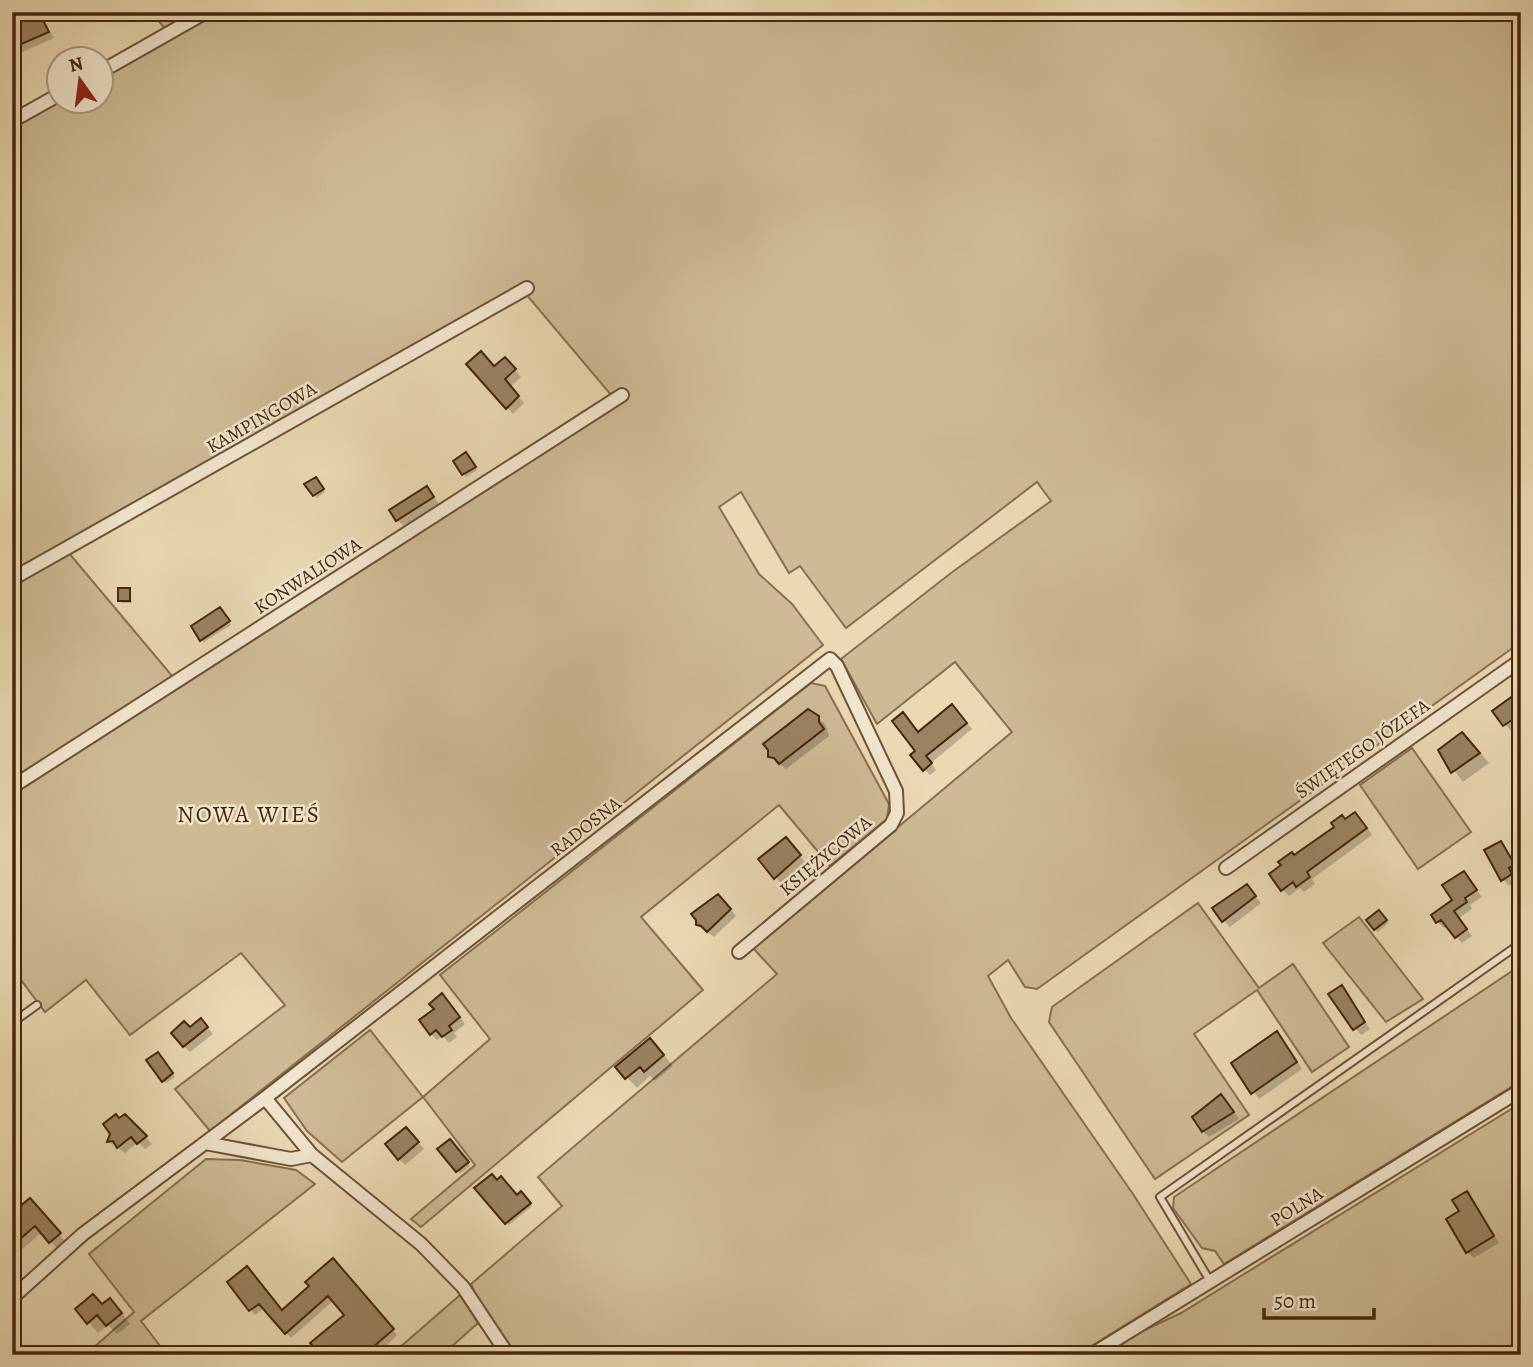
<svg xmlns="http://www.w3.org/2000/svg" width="1533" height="1367" font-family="Alegreya,serif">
  <rect width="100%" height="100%" fill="#ead9b3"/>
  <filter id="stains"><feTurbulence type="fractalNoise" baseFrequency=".00286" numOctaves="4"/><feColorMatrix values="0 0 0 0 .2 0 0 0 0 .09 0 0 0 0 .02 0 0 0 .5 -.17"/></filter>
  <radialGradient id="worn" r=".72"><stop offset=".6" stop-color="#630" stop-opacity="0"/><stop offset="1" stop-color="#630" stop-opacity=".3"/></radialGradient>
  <path fill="#cebb96" stroke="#897050" stroke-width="2" d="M151,12H200L167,31Z
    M217,12H1521V642L1037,989L1025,987L1008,960L988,976L1011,1018L1133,1194L1191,1284L1077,1355H502L471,1284L562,1206L538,1177L777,974L753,948L1012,732L955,662L877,724L841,659L951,573L1051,501L1037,482L846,628L800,566L789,573L741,492L719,507L759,574L792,604L823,645L210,1131L175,1089L285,1005L241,953L130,1035L86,980L45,1012L12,968V791L612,396L526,294L12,571V126L59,100L102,102V76Z
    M68,552L173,677L12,782V584Z
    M811,683L825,686L889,804L887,819L830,866L779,805L641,917L703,990L421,1227L411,1219L475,1165L423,1097L342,1162L307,1131L284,1098L370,1030L423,1097L490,1039L440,975Z
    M1412,748L1471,832L1418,869L1360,785Z
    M1198,903L1259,988L1293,964L1349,1047L1312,1072L1257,990L1194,1034L1249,1115L1155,1179L1049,1022L1052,1007Z
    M1359,917L1423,999L1386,1022L1323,943Z
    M1521,965V1081L1224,1264L1215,1251L1202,1248L1173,1208L1174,1197Z
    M1521,1103V1355H1103L1134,1335L1181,1313Z
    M206,1159L240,1160L296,1170L315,1184L141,1321L167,1355H85L134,1312L89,1254Z
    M460,1295L478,1323L442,1355H391Z"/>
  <path fill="#0003" d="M22,16L29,22L40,17L54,38L18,54L12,48V21Z
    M511,365L521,377L510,387L524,403L513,414L507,407L495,368Z
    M469,457L477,470L466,477L455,461Z
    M318,481L325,492L317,498L314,495Z
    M427,488L439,504L404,526L397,520Z
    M129,589L132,603H122L120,600Z
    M223,612L231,625L204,642L201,640Z
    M1521,693V724L1511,731L1494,711Z
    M958,712L972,729L931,763L936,770L930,775L924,769L918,751L919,734Z
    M818,718L825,724L829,736L786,769L770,756Z
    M1468,739L1489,763L1463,782L1440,751Z
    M1361,820L1372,835L1312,879L1315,884L1304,892L1300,888L1289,896L1283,890V866L1345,821Z
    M1501,843L1520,872L1514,875L1517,881L1509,886L1503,879Z
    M792,846L806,863L782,884L760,860Z
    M1464,873L1482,897L1470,905L1472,909L1459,918L1472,936L1462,943L1447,926L1444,928L1437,922L1454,900Z
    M1247,886L1261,903L1230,927L1224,921Z
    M725,902L736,916L714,937L697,925Z
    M1382,915L1388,923L1378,932L1375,929Z
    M12,982L18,990L14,993L22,1003L12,1011Z
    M1341,987L1370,1029L1361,1035L1330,995Z
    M448,1002L465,1024L454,1033L457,1037L449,1043L443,1036L437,1040L431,1034Z
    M207,1027L213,1034L190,1052L184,1046L190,1029Z
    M1283,1040L1302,1069L1259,1099L1233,1064Z
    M660,1050L673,1066L655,1081L650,1076L637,1088L618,1068Z
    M160,1057L175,1077L166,1083L163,1081Z
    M1227,1102L1239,1119L1209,1137L1203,1131Z
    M137,1126L152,1144L145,1149L138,1142L125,1153L109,1142L112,1133Z
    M412,1135L424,1149L405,1165L399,1159Z
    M449,1141L470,1166L460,1174L440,1149Z
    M477,1188L517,1197L521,1194L532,1206L509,1225Z
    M1467,1194L1499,1243L1474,1258L1467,1252L1462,1212Z
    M36,1207L65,1241L57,1248L41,1233L19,1252L12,1244Z
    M338,1266L397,1335L377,1355H322L347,1315L334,1300L291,1338L264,1308L255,1315L229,1282L282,1312Z
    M103,1306L120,1310L130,1324L117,1334L108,1325L98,1333L89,1323Z"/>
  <path fill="#9a8362" stroke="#44260b" stroke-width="2" d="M23,14L27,21L40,14L49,32L12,48V19Z
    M481,351L494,366L505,357L516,369L505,379L519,396L506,409L466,364Z
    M466,452L476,467L462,475L453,461Z
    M316,477L324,489L313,496L304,484Z
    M427,486L434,497L396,521L389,510Z
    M118,588H130V601H118Z
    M220,607L230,621L200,641L191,626Z
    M1521,690V714L1503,726L1492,711Z
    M952,704L967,723L926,756L932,763L923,771L910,755L915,751L892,721L903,712L918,732Z
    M808,709L819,716V722L824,729L779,764L774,758L768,757V750L763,744Z
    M1462,732L1480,753L1451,773L1438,750Z
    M1355,812L1367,828L1307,872L1310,877L1296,887L1293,882L1281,891L1269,874L1281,865L1278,862L1292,852L1294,855L1334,827L1331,823L1342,815L1345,819Z
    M786,837L801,855L774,879L758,859Z
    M1501,841L1515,865L1509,868L1512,874L1501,881L1484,850Z
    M1464,871L1477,890L1465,898L1467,902L1454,911L1467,929L1455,938L1441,920L1436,923L1431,915L1452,900L1442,885Z
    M1247,884L1256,896L1222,922L1212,908Z
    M718,894L731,909L707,932L701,926L696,925V920L691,914Z
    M1379,910L1387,920L1374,930L1366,920Z
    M1342,985L1365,1022L1353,1030L1328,994Z
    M442,993L460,1017L449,1026L452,1030L442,1037L436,1030L430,1035L419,1020L434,1009L429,1004Z
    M201,1018L208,1027L183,1047L171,1033L184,1021L190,1027Z
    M1277,1031L1297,1062L1251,1094L1231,1063Z
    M650,1038L664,1055L644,1072L640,1067L625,1079L615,1067Z
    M158,1052L173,1073L162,1082L146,1060Z
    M1221,1094L1234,1112L1202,1132L1192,1117Z
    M116,1114L119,1118L125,1114L147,1136L137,1144L131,1137L117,1148L113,1141L107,1142L110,1134L103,1124Z
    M406,1127L419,1142L398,1160L385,1144Z
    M450,1139L469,1162L456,1172L437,1149Z
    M492,1174L497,1180L501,1176L517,1195L521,1191L531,1203L505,1224L474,1188Z
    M1467,1191L1494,1236L1466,1253L1446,1219L1459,1211L1452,1200Z
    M30,1198L61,1233L49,1243L35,1226L12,1246V1213Z
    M333,1258L394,1329L364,1355H321L310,1343L344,1315L328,1296L285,1334L259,1304L249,1311L227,1282L247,1266L282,1310L309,1286L305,1282Z
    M93,1294L102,1304L110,1298L122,1313L106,1326L97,1315L87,1324L75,1309Z"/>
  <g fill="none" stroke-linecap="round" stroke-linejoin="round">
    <defs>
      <path id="lane" d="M12,1023L37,1005
        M1210,1281L1160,1197L1521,943"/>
      <path id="street" d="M102,71L206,12
        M12,121L60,94
        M12,579L527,288
        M12,787L622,395
        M1226,868L1521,660
        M265,1098L312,1155L421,1244L463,1287L508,1355
        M205,1143L291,1159L312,1155
        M12,1298L83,1234L265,1098L830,659L837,666L896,791L897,813L891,825L739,952
        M1091,1355L1521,1090"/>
    </defs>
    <use href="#lane" stroke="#6e5335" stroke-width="10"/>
    <use href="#street" stroke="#6e5335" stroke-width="16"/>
    <use href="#lane" stroke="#f1e6ce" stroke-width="6"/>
    <use href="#street" stroke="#f1e6ce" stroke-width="12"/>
  </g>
  <g text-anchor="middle" stroke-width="5" stroke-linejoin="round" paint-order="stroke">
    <g font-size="19" fill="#44260b" stroke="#f1e6ce">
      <text transform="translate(261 417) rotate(-30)" y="7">KAMPINGOWA</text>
      <text transform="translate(307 575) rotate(-33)" y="7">KONWALIOWA</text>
      <text transform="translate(1362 748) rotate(-35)" y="7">ŚWIĘTEGO JÓZEFA</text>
      <text transform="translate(585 826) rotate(-38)" y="7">RADOSNA</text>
      <text transform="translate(825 855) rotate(-40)" y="7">KSIĘŻYCOWA</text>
      <text transform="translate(1296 1206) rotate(-32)" y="7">POLNA</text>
    </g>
    <g font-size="23" letter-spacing="2" fill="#44260b" stroke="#f1e6ce">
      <text x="249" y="822">NOWA WIEŚ</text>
    </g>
  </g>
  <rect width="1533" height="1367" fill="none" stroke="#ead9b3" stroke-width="42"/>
  <rect x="14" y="14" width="1505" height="1339" fill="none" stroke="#44260b" stroke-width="3.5"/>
  <rect x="21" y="21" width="1491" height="1325" fill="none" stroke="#44260b" stroke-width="2"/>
  <g transform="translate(80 80) rotate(346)"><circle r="33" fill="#f1e6ce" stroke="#ac9980" stroke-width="2"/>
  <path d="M0-5L12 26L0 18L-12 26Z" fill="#8f2418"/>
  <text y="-10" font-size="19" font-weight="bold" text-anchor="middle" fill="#44260b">N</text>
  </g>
  <path d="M1264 1308v10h110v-10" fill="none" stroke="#44260b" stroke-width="3.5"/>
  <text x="1274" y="1308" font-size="21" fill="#44260b" stroke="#f1e6ce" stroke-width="5" paint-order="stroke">50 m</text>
  <rect width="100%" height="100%" filter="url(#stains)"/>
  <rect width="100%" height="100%" fill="url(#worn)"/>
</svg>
